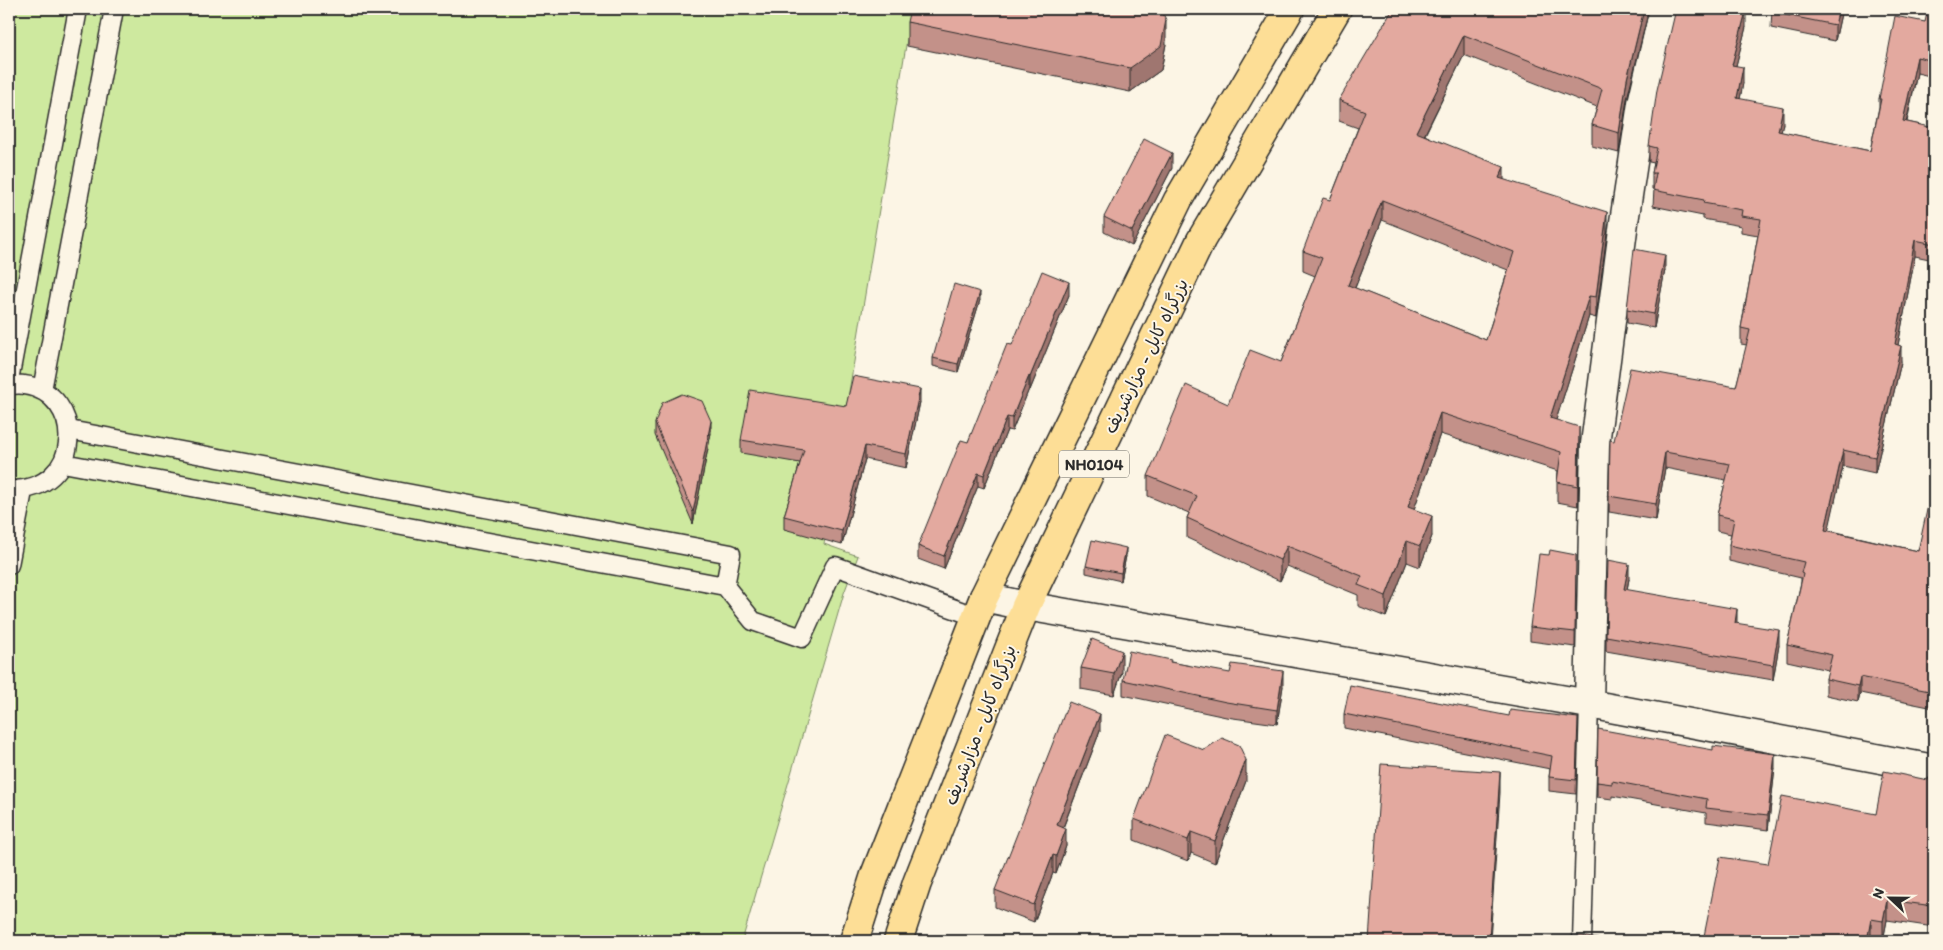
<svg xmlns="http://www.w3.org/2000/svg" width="1943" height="950" font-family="Itim,'Playpen Sans Arabic',sans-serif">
  <rect width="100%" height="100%" fill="#fcf5e5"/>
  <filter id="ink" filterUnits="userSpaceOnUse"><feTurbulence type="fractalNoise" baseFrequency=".02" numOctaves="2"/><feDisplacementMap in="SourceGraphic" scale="10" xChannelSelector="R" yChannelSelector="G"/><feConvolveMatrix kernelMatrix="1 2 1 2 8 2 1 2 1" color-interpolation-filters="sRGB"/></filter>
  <g filter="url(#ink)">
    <path fill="#cee99f" stroke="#7c8a65" d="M9,9H912L824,544L858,556L844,593L742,941H9Z"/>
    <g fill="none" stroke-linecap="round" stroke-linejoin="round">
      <defs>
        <path id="lane" d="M9,380L78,9
          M9,385C14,385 19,384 24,385C86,393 85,492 9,490
          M42,390L114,9
          M69,430L731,554L725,586L753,621L802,638L835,566L977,617
          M63,463L725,586
          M9,565L23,491
          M1582,941L1589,704"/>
        <path id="street" d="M1589,704L1595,444L1624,222L1642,103L1664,9"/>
        <path id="secondary" d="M984,597L1026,606L1589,704L1934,769"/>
        <path id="highway" d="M854,941L875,875L984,597L1178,200L1290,9
          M898,941L917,883L1026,606L1201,240L1337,9"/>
      </defs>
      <use href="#lane" stroke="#2b2b2b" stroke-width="21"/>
      <use href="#street" stroke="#2b2b2b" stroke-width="31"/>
      <use href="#secondary" stroke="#2b2b2b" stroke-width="31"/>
      <use href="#highway" stroke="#2b2b2b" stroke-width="31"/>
      <use href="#lane" stroke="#fcf5e5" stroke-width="18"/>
      <use href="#street" stroke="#fcf5e5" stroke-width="28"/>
      <use href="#secondary" stroke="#fcf5e5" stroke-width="28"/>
      <use href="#highway" stroke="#fdde96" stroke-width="28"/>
    </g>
    <path fill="#c39189" stroke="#2b2b2b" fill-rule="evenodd" d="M1649,9L1627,99L1619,153L1592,146V125L1597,107L1464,55L1425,135L1504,180L1607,233L1596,318L1589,316L1556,420L1579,447L1578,506L1557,502V482L1558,471L1440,434L1414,509L1432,536L1420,567L1407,562L1386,617L1358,606V595L1287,566L1280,581L1187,538V518L1189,513L1148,496V476L1228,404L1281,362L1315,276L1303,271V251L1330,200L1358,128L1339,121V100L1402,12ZM1382,220L1508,270L1486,340L1355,288Z
      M1772,9H1842L1835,41L1771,28Z
      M1934,9V77L1917,73L1907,122L1934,128V260L1915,256L1898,345L1901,362L1875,473L1843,466L1828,530L1918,551L1934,488V708L1860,693L1858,702L1826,695V679L1828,670L1787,661V645L1801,582V578L1729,561V545L1731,534L1717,531V515L1726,480L1665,468L1656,520L1609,512V496L1614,441L1736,387L1747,345L1741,344V328L1758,235L1741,232V226L1703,219V216L1653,206L1654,189H1652V173L1654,163L1649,162V146L1746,27L1736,65L1743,83L1740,99L1783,123L1781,132L1870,151L1879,107V99L1925,22Z
      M907,22L1166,44L1161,70L1130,92L907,46Z
      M1172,168L1132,246L1104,232V217Z
      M1665,270L1654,328L1627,323V309Z
      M1069,295L1030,390L1029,389L1012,431L1007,430L984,488L978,486L944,569L918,559V546L968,442L1012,345Z
      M980,300L958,372L933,366V358Z
      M920,402L906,468L865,459L842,545L784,529V516L800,463L741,453V440L846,406Z
      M655,423L711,433L693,524L655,435Z
      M1549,555H1576L1575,647L1530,641V627Z
      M1126,556L1121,581L1086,573V566Z
      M1629,579L1627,590L1737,623L1779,645L1773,680L1606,651V636Z
      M1171,662L1283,686L1277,724L1226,717L1123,695V680Z
      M1081,668L1122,672L1114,695L1081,689Z
      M1344,714L1578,732L1576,794L1549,791V777L1550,769L1344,728Z
      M1100,731L1063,828L1066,846L1056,874L1053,873L1034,922L995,907V890Z
      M1775,768L1768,830L1706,822V813L1612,796V799L1597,797V782Z
      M1934,779V927L1887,920L1883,941L1871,940V941H1703L1768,864L1876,814L1928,780Z
      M1246,781L1215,863L1191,853L1188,861L1134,840V819Z"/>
    <path fill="#9f766f" stroke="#2b2b2b" d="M1644,9H1649L1627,99L1619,153V133L1627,79Z
      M1839,9H1842L1835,41V25Z
      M1746,11V27L1732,81V65Z
      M1166,20V44L1161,70L1130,92V68Z
      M1464,35V55L1416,152V132Z
      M1917,57V73L1903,137V121Z
      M1743,67V83L1737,115V98Z
      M1783,107V123L1778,147V131Z
      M1172,153V168L1132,246V231Z
      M1504,167V187L1499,178Z
      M1382,200V220L1348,305V285Z
      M1607,212V233L1596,318V297Z
      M1915,240V256L1895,361V344Z
      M1665,255V270L1654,328V314Z
      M1069,282V295L1030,390V377Z
      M980,292V300L958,372V364Z
      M1589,296V316L1550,439V418Z
      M1901,346V362L1875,473V457Z
      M1029,376V389L1012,431V418Z
      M920,389V402L906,468V454Z
      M1440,413V434L1408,527V507Z
      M1007,417V430L984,488V475Z
      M711,421V433L693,524V512Z
      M1579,427V447L1578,506V486Z
      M865,446V459L842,545V531Z
      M1843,450V466L1825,546V530Z
      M1665,452V468L1656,520V504Z
      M978,473V486L944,569V556Z
      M1432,516V536L1420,567V546Z
      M1407,541V562L1386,617V596Z
      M1287,546V566L1280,581V560Z
      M1126,548V556L1121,581V573Z
      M1629,564V579L1624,604V589Z
      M1737,609V624L1735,623Z
      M1779,630V645L1773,680V665Z
      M1122,651V672L1114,695V674Z
      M1283,671V686L1277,724V710Z
      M1860,677V693L1858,702V686Z
      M1100,714V731L1057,843V825Z
      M1775,754V768L1768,830V815Z
      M1246,760V781L1215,863V841Z
      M1500,772V793L1490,941H1489Z
      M1066,829V846L1056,874V856Z
      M1191,832V853L1188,861V840Z
      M1053,855V873L1034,922V905Z
      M1887,900V920L1883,941V921Z
      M1871,919V941H1867Z"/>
    <path fill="#e3a99f" stroke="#2b2b2b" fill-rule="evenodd" d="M910,9H1161L1166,20L1161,46L1130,68L907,22Z
      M1393,9L1402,12L1404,9H1644L1627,79L1619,133L1592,125L1602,89L1464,35L1416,132L1504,167L1499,178L1607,212L1596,297L1589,296L1550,418L1579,427L1578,486L1557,482L1561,452L1440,413L1408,507L1432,516L1420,546L1407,541L1386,596L1358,585L1362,576L1287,546L1280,560L1187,518L1197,496L1148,476L1186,385L1228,404L1250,350L1281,362L1322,258L1303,251L1323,198L1330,200L1365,111L1339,100ZM1382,200L1514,252L1486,340L1348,285Z
      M1676,9H1738L1746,11L1732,65L1743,67L1737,98L1783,107L1778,131L1870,151L1881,99H1879L1895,16L1925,22L1928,9H1934V61L1917,57L1903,121L1934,128V244L1915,240L1895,344L1901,346L1875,457L1843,450L1825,530L1918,551L1932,487L1934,488V692L1860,677L1858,686L1826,679L1832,655L1787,645L1803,574L1801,573L1804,562L1729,545L1734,519L1717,515L1730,464L1665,452L1656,504L1609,496L1610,440L1614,441L1630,368L1736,387L1750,330L1741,328L1761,219L1741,216L1742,210L1703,203L1704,200L1653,190L1656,173H1652L1657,148L1649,146L1657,90Z
      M1772,9H1839L1835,25L1771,12Z
      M1144,139L1172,153L1132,231L1104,217Z
      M1634,249L1665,255L1654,314L1627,309Z
      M1042,271L1069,282L1030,377L1029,376L1012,418L1007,417L984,475L978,473L944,556L918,546L961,440L968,442L1007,344L1012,345Z
      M954,284L980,292L958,364L933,358Z
      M853,376L920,389L906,454L865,446L842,531L784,516L804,450L741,440L750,390L846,406Z
      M682,394L702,401L711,421L693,512L655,423L662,403Z
      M1092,540L1126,548L1121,573L1086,566Z
      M1550,550L1576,555L1575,632L1530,627L1539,554L1549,555Z
      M1608,560L1629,564L1624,589L1737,609L1735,623L1779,630L1773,665L1606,636Z
      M1092,639L1122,651L1114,674L1081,668Z
      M1129,651L1171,660L1170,662L1230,673L1232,664L1283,671L1277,710L1226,702L1123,680Z
      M1350,685L1509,716L1510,710L1578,718L1576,780L1549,777L1552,756L1344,714Z
      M1069,702L1100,714L1057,825L1066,829L1056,856L1053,855L1034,905L995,890Z
      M1598,729L1713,750V746L1775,754L1768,815L1706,808L1707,799L1612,781V784L1597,782Z
      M1165,735L1204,750L1222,738L1239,745L1246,760L1215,841L1191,832L1188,840L1134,819Z
      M1381,764L1500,772L1489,940L1582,936L1607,941H1369Z
      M1884,771L1928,780V778L1934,779V906L1887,900L1883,921L1871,919L1867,941H1703L1720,857L1768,864L1782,796L1876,814Z"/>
  </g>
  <g text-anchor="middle" stroke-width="4" stroke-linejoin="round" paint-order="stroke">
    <rect fill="#fcf5e5" stroke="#6a6863" stroke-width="1" x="1059" y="450.5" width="70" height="27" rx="4"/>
    <g font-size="16" font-weight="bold" fill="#2b2b2b">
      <text x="1094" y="470">NH0104</text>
    </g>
    <g font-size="18" fill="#2b2b2b" stroke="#fcf5e5">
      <text transform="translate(1146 356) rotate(-64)" y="6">بزرگراه کابل - مزارشریف</text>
      <text transform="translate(980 725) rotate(-69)" y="6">بزرگراه کابل - مزارشریف</text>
    </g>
  </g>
  <rect width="1943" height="950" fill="none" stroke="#fcf5e5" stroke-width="30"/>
  <rect x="15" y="15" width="1913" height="920" fill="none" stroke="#2b2b2b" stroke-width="2" filter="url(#ink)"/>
  <g transform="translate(1890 898) rotate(292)" stroke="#fcf5e5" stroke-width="4" paint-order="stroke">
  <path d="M0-4L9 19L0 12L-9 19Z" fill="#2b2b2b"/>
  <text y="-8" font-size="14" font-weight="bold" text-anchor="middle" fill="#2b2b2b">N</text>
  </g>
</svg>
